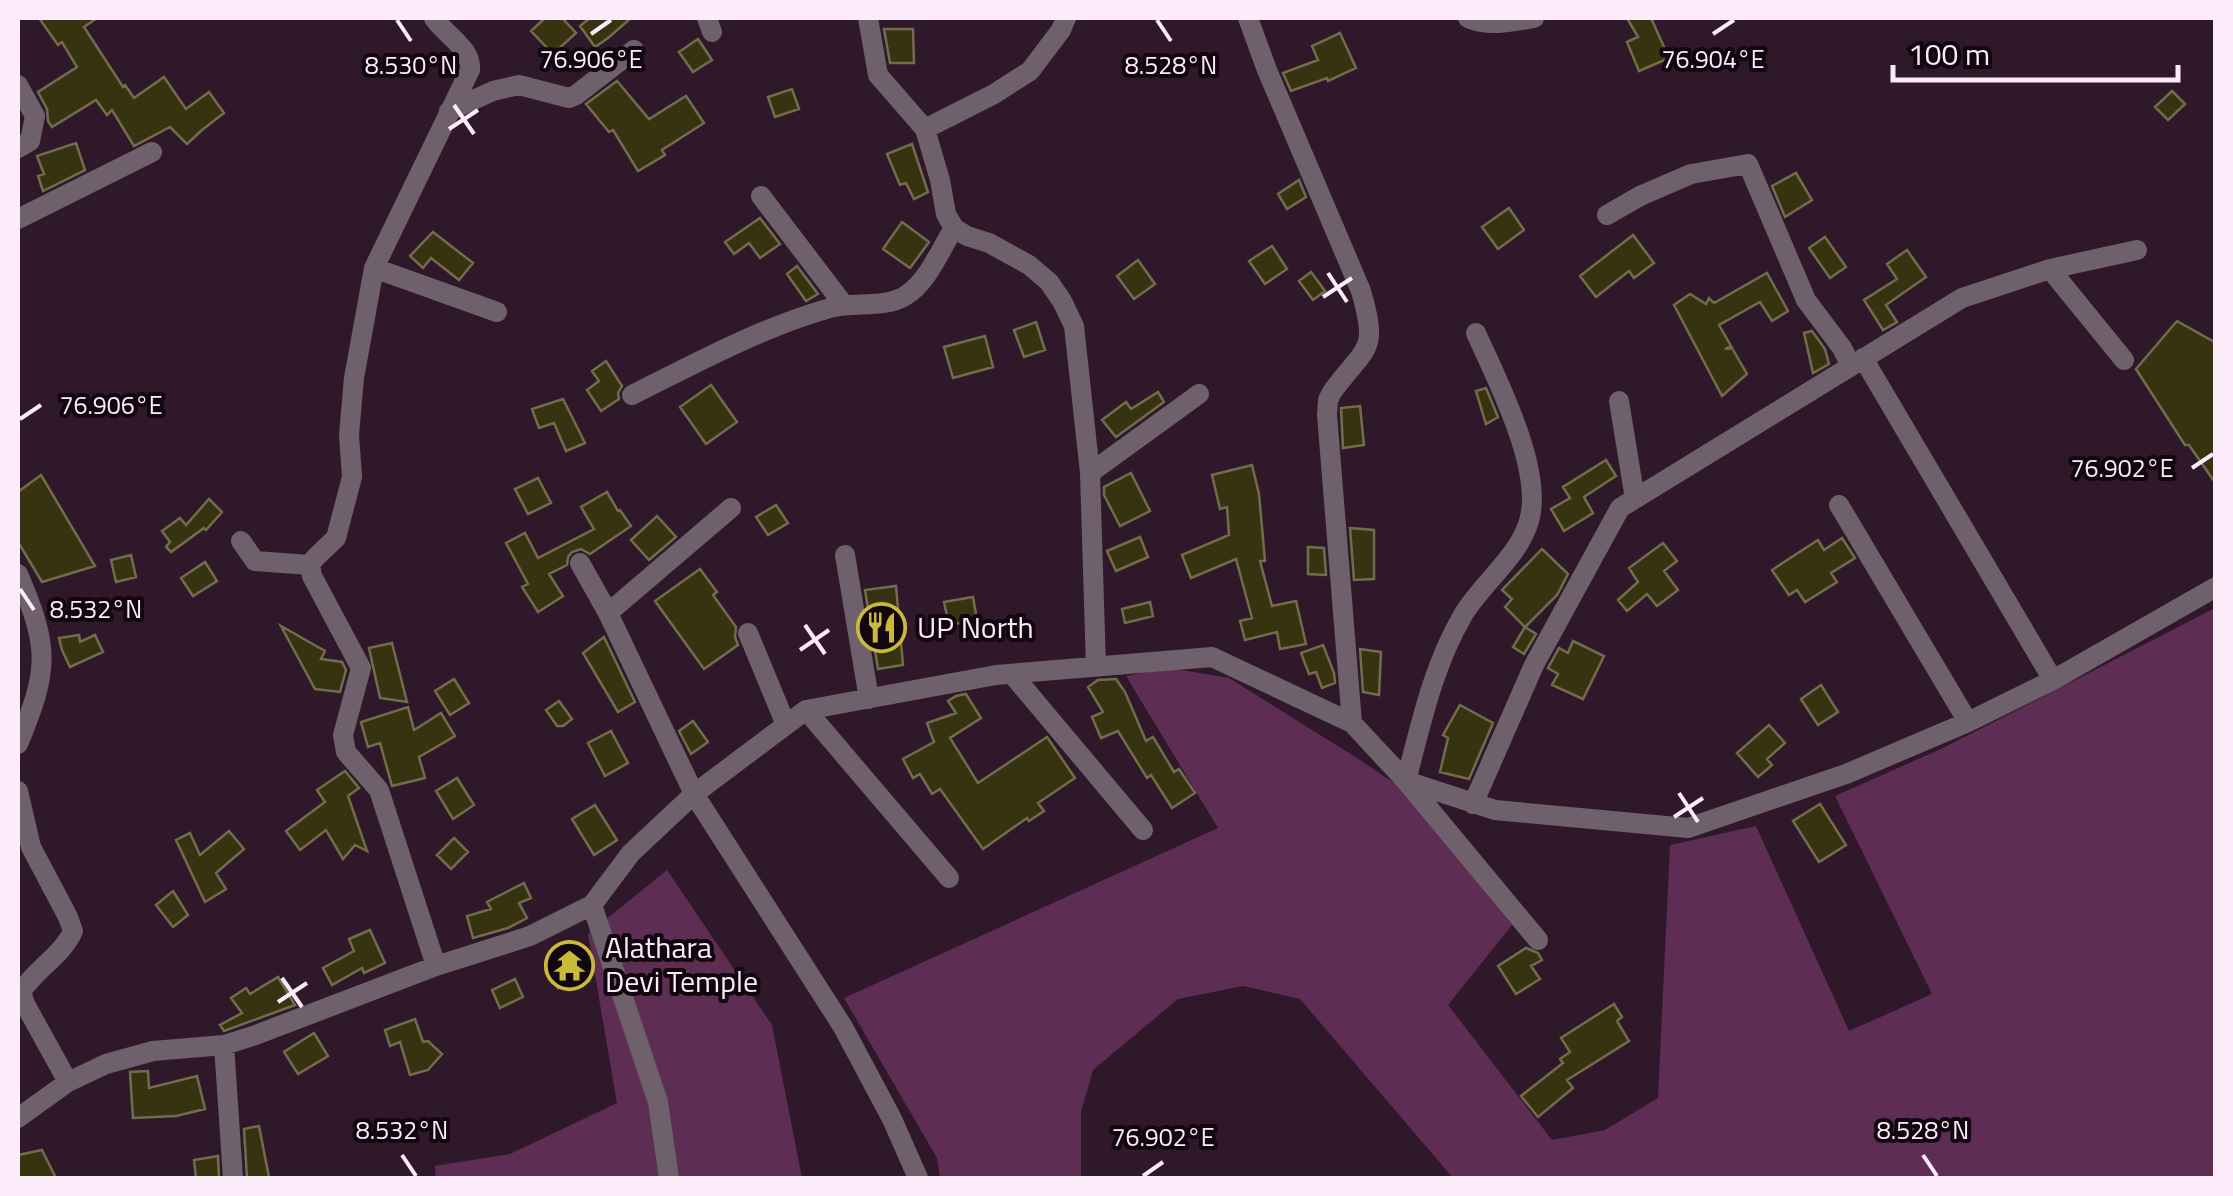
<svg xmlns="http://www.w3.org/2000/svg" width="2233" height="1196" font-family="'Titillium Web',sans-serif">
  <rect width="100%" height="100%" fill="#30182b"/>
  <path fill="#5d2d54" d="M2215,608V1178H1453L1300,999L1243,986L1178,999L1093,1070L1081,1112V1178H940L937,1158L844,998L1218,828L1126,676L1170,668L1229,678L1357,758L1409,793L1512,925L1448,1005L1552,1140L1605,1130L1658,1098L1670,845L1756,826L1849,1031L1932,994L1835,796L1943,748Z
    M667,870L772,1025L802,1178H436L435,1166L510,1154L617,1103L588,934Z"/>
  <path fill="#373210" stroke="#716d4c" stroke-width="2.5" d="M39,18H97L84,27L123,87L125,85L134,98L164,77L186,109L209,92L224,113L202,130L187,144L170,127L134,146L112,110L107,115L96,100L52,127L48,121L47,109L38,92L77,67L62,42L58,45Z
    M545,18H562L576,33L553,54L531,31Z
    M590,18H631L608,38L595,47L580,26Z
    M1627,18H1651L1669,58L1639,71L1627,42L1638,37Z
    M884,29H913L914,63H890Z
    M1340,33L1356,68L1328,81L1327,78L1291,91L1283,73L1318,60L1312,46Z
    M698,39L712,60L693,72L679,52Z
    M617,81L649,119L686,96L704,123L662,150L665,155L638,171L613,130L609,132L586,104Z
    M792,89L799,109L775,117L768,97Z
    M2172,91L2185,104L2168,120L2155,107Z
    M76,143L85,170L43,191L38,176L44,174L37,156Z
    M912,144L928,192L914,199L906,183L900,185L887,154Z
    M1796,173L1812,200L1785,217L1772,186Z
    M1299,180L1306,197L1287,209L1278,194Z
    M1509,208L1524,230L1498,249L1482,227Z
    M760,218L780,244L760,258L749,243L734,254L725,242Z
    M902,222L929,242L910,268L883,249Z
    M433,232L473,263L459,280L431,258L423,268L410,256Z
    M1633,235L1654,263L1634,278L1629,271L1596,297L1580,276Z
    M1825,237L1846,267L1830,278L1809,248Z
    M1272,246L1287,269L1265,284L1249,261Z
    M1907,250L1926,277L1886,305L1897,322L1883,330L1864,300L1897,279L1887,264Z
    M1138,260L1155,284L1134,299L1117,276Z
    M797,266L818,294L806,301L787,274Z
    M1311,272L1325,291L1313,300L1299,281Z
    M1767,273L1788,311L1772,321L1760,302L1719,325L1731,346L1725,349L1732,348L1747,374L1722,396L1674,305L1690,294L1706,304L1709,298L1714,303Z
    M2177,321L2216,343V484L2189,445H2185L2136,369Z
    M1036,322L1045,350L1024,357L1014,330Z
    M1812,331L1825,349L1829,364L1813,373L1804,333Z
    M985,336L993,367L953,378L944,347Z
    M606,361L622,386L618,393L619,399L601,411L587,390L599,381L592,371Z
    M711,385L737,422L706,444L680,407Z
    M1486,388L1498,417L1486,424L1476,391Z
    M1158,392L1164,402L1116,437L1102,420L1126,402L1131,409Z
    M563,399L585,443L566,451L554,423L539,428L532,409Z
    M1360,406L1364,445L1343,448L1341,408Z
    M1606,460L1616,476L1584,497L1593,513L1564,531L1551,509L1570,498L1563,487Z
    M1252,465L1259,494L1265,561H1260L1272,606L1296,601L1306,644L1280,649L1277,632L1245,640L1240,621L1252,618L1236,559L1191,578L1182,555L1229,535L1227,507L1220,509L1212,475Z
    M1131,473L1150,511L1120,526L1104,495V487Z
    M41,475L95,566L42,582L18,542V492Z
    M538,478L551,503L528,514L515,489Z
    M607,492L618,511L620,510L631,526L590,554L581,549L572,552L568,557L567,565L549,574L563,596L538,612L522,587L528,584L506,543L525,533L538,558L594,529L581,507Z
    M209,499L222,512L206,530L204,528L171,552L166,547L170,542L162,531L180,518L186,525Z
    M776,505L788,523L768,535L756,517Z
    M657,516L676,537L649,560L631,540Z
    M1350,528L1374,530V579L1354,580Z
    M1140,537L1148,557L1116,571L1107,551Z
    M1842,538L1855,558L1831,573L1837,582L1805,602L1797,590L1789,595L1772,570L1818,540L1824,550Z
    M1663,543L1677,561L1664,571L1678,590L1657,606L1647,594L1627,611L1618,600L1638,582L1629,568Z
    M1308,547L1324,548L1326,575L1308,574Z
    M1542,549L1568,574L1557,595L1525,627L1536,634L1524,654L1513,647L1525,627L1505,607L1512,599L1502,590Z
    M131,555L136,577L116,582L111,560Z
    M205,562L217,581L193,596L181,578Z
    M700,569L717,592L713,595L736,627L735,637L738,645L704,669L655,601Z
    M896,586L903,665L878,669L865,590Z
    M973,597L977,620L949,625L944,602Z
    M1150,602L1153,616L1125,623L1122,609Z
    M281,626L325,651L321,659L342,662L346,670L340,692L315,689Z
    M79,635L80,642L95,635L103,652L70,667L62,650L59,638Z
    M604,637L635,702L618,712L583,653Z
    M1573,641L1604,656L1583,699L1552,685L1558,674L1548,668L1559,648L1568,653Z
    M392,643L407,702L380,698L369,648Z
    M1323,645L1334,673L1335,683L1322,688L1316,672L1309,674L1301,653Z
    M1360,649L1381,652L1379,695L1363,692Z
    M454,679L469,703L450,715L435,691Z
    M1116,679L1125,692L1146,741L1153,737L1174,772L1179,769L1195,793L1172,808L1151,775L1147,778L1118,731L1101,738L1092,717L1103,712L1088,687L1098,680Z
    M1821,685L1838,712L1818,725L1801,699Z
    M966,694L981,718L950,738L978,783L1047,737L1075,778L1038,803L1044,811L1029,821L1027,818L983,849L940,789L932,794L920,774L913,778L903,759L934,742L927,723L956,713L948,701L956,696Z
    M559,701L572,719L563,726H557L546,710Z
    M1460,705L1493,723L1469,779L1440,772L1448,738L1443,735Z
    M408,707L414,730L441,713L455,736L419,757L425,778L392,786L380,743L368,747L361,722Z
    M693,721L708,742L691,754L679,731Z
    M1769,725L1785,743L1767,759L1772,765L1758,777L1737,753Z
    M611,731L628,763L605,776L588,743Z
    M345,771L359,788L348,796L367,851L355,845L343,859L326,830L300,850L286,831L325,802L317,790Z
    M457,778L474,805L453,819L436,791Z
    M1820,804L1846,845L1819,862L1793,821Z
    M595,805L617,840L594,855L572,819Z
    M229,831L244,849L216,873L226,889L205,902L176,840L190,833L200,855Z
    M454,838L468,852L451,869L437,855Z
    M524,883L531,898L519,903L527,918L508,928L473,938L467,916L491,909L487,902Z
    M173,891L188,915L173,927L156,905Z
    M370,930L385,963L364,973L362,968L332,985L323,968L354,951L349,939Z
    M577,943L589,981L558,988L555,950Z
    M1526,948L1538,953L1542,960L1531,966L1540,979L1516,994L1498,966Z
    M278,977L295,1005L224,1031L220,1025L242,1013L231,998L246,988L250,994Z
    M515,979L523,997L500,1008L492,990Z
    M1614,1004L1622,1017L1617,1021L1629,1041L1567,1080L1573,1088L1538,1117L1521,1096L1563,1063L1560,1059L1570,1052L1561,1038Z
    M415,1019L423,1042L428,1041L442,1054L428,1070L410,1075L400,1042L390,1046L385,1030Z
    M314,1033L328,1056L298,1074L284,1052Z
    M148,1071L149,1088L197,1076L205,1109L176,1116L133,1118L130,1072Z
    M259,1126L269,1177L247,1178L244,1129Z
    M42,1150L56,1178H18V1155Z
    M218,1156L219,1178H196L194,1160Z"/>
  <g fill="none" stroke-linecap="round" stroke-linejoin="round">
    <path stroke="#6e616b" stroke-width="20" d="M434,18C445,35 472,48 470,70L374,268L354,378L349,435L352,477L336,538L315,558L310,565L312,576L361,668L343,735L346,752L379,790L436,966
      M707,18L712,32
      M868,18L878,75L925,129
      M1066,18L1061,30L1030,71L994,94L925,129L940,180L946,214L954,228L967,236L989,243L1029,265L1049,282L1062,301L1074,326L1090,473L1096,667
      M1248,18L1267,70L1361,291C1379,354 1366,345 1332,392L1328,400L1327,415L1352,723
      M1468,18C1489,27 1512,22 1534,18
      M18,85L35,116L30,141L18,148
      M449,111L493,91L519,85L569,98L576,95L634,50
      M761,196L844,305
      M1607,215L1640,196L1691,174L1748,164L1806,300L1842,348L1851,366
      M18,219L152,152
      M374,268L497,312
      M2050,269L2124,360
      M1476,333C1497,380 1544,470 1529,521C1518,558 1482,583 1463,615C1433,666 1421,724 1406,781L1538,940
      M1863,358L2053,680
      M632,395C696,363 760,328 830,308C853,301 884,309 905,296C928,282 940,250 954,228
      M1619,401L1635,499
      M1090,473L1199,394
      M1839,505L1968,722
      M241,541L255,561L310,565
      M845,555L869,699
      M580,563L608,613L694,794L843,1027L892,1119L918,1178
      M18,574C50,649 49,669 18,744
      M608,613L731,508
      M748,633L786,725
      M1012,674L1143,830
      M806,710L949,878
      M18,791L31,847L68,917L73,931C62,956 35,969 21,992L25,1004L68,1082
      M1473,804L1534,665L1620,508L1962,298L2050,269L2137,250
      M592,905L658,1102L669,1178
      M224,1045L233,1178
      M18,1118L68,1082L106,1064L153,1051L224,1045L253,1036L436,966L530,936L592,905L631,853L694,794L806,710L996,675L1212,657L1352,723L1406,781L1495,810L1688,828L1846,774L1968,722L2053,680L2216,587"/>
  </g>
  <path fill="none" stroke="#fcebf8" stroke-width="4" d="M397,20L411,41M1157,20L1171,41M591,34L611,20M1713,34L1734,20M454,105L474,134M449,129L478,110M1328,273L1347,302M1323,297L1352,278M20,419L41,405M2192,468L2213,454M20,589L34,610M805,625L825,654M800,650L829,630M1679,793L1698,822M1674,817L1703,798M282,978L302,1007M278,1002L307,983M402,1155L416,1176M1923,1155L1937,1176M1143,1176L1163,1162"/>
  <defs>
    <symbol id="restaurant-ring" viewBox="-11 -11 22 22"><circle r="9.5" fill="#12070f" stroke="#caba39" stroke-width="1.5"/><path d="M-5-6h1v4h1v-4h1v4h1v-4h1v5L-1.5 .5V6h-2V.5L-5-1ZM5-6V6H3V1.5H1.5Q1.5-4 5-6Z" fill="#caba39"/></symbol>
    <symbol id="temple-ring" viewBox="-11 -11 22 22"><circle r="9.5" fill="#12070f" stroke="#caba39" stroke-width="1.5"/><path d="M0-6L5-2H3V0L6.5 2.5H4V6H1.5V3h-3V6H-4V2.5H-6.5L-3 0V-2H-5Z" fill="#caba39"/></symbol>
  </defs>
  <g fill-rule="evenodd">
    <use href="#restaurant-ring" x="854" y="600" width="55" height="55"/>
    <use href="#temple-ring" x="542" y="938" width="55" height="55"/>
  </g>
  <g text-anchor="middle" stroke-width="8" stroke-linejoin="round" paint-order="stroke">
    <g font-size="30" fill="#fcebf8" stroke="#12070f" text-anchor="start">
      <text x="917" y="638">UP North</text>
      <text x="605" y="958">Alathara<tspan x="605" dy="34">Devi Temple</tspan></text>
    </g>
  </g>
  <g font-size="25" text-anchor="middle" fill="#fcebf8" stroke="#12070f" stroke-width="8" stroke-linejoin="round" paint-order="stroke">
    <text x="591" y="68">76.906°E</text>
    <text x="1713" y="68">76.904°E</text>
    <text x="411" y="74">8.530°N</text>
    <text x="1171" y="74">8.528°N</text>
    <text x="111" y="414">76.906°E</text>
    <text x="2122" y="477">76.902°E</text>
    <text x="96" y="618">8.532°N</text>
    <text x="402" y="1139">8.532°N</text>
    <text x="1923" y="1139">8.528°N</text>
    <text x="1163" y="1146">76.902°E</text>
  </g>
  <rect width="2233" height="1196" fill="none" stroke="#fcebf8" stroke-width="40"/>
  <path d="M1893 65v15h285v-15" fill="none" stroke="#fcebf8" stroke-width="5"/>
  <text x="1908" y="65" font-size="30" fill="#fcebf8" stroke="#12070f" stroke-width="8" paint-order="stroke">100 m</text>
</svg>
